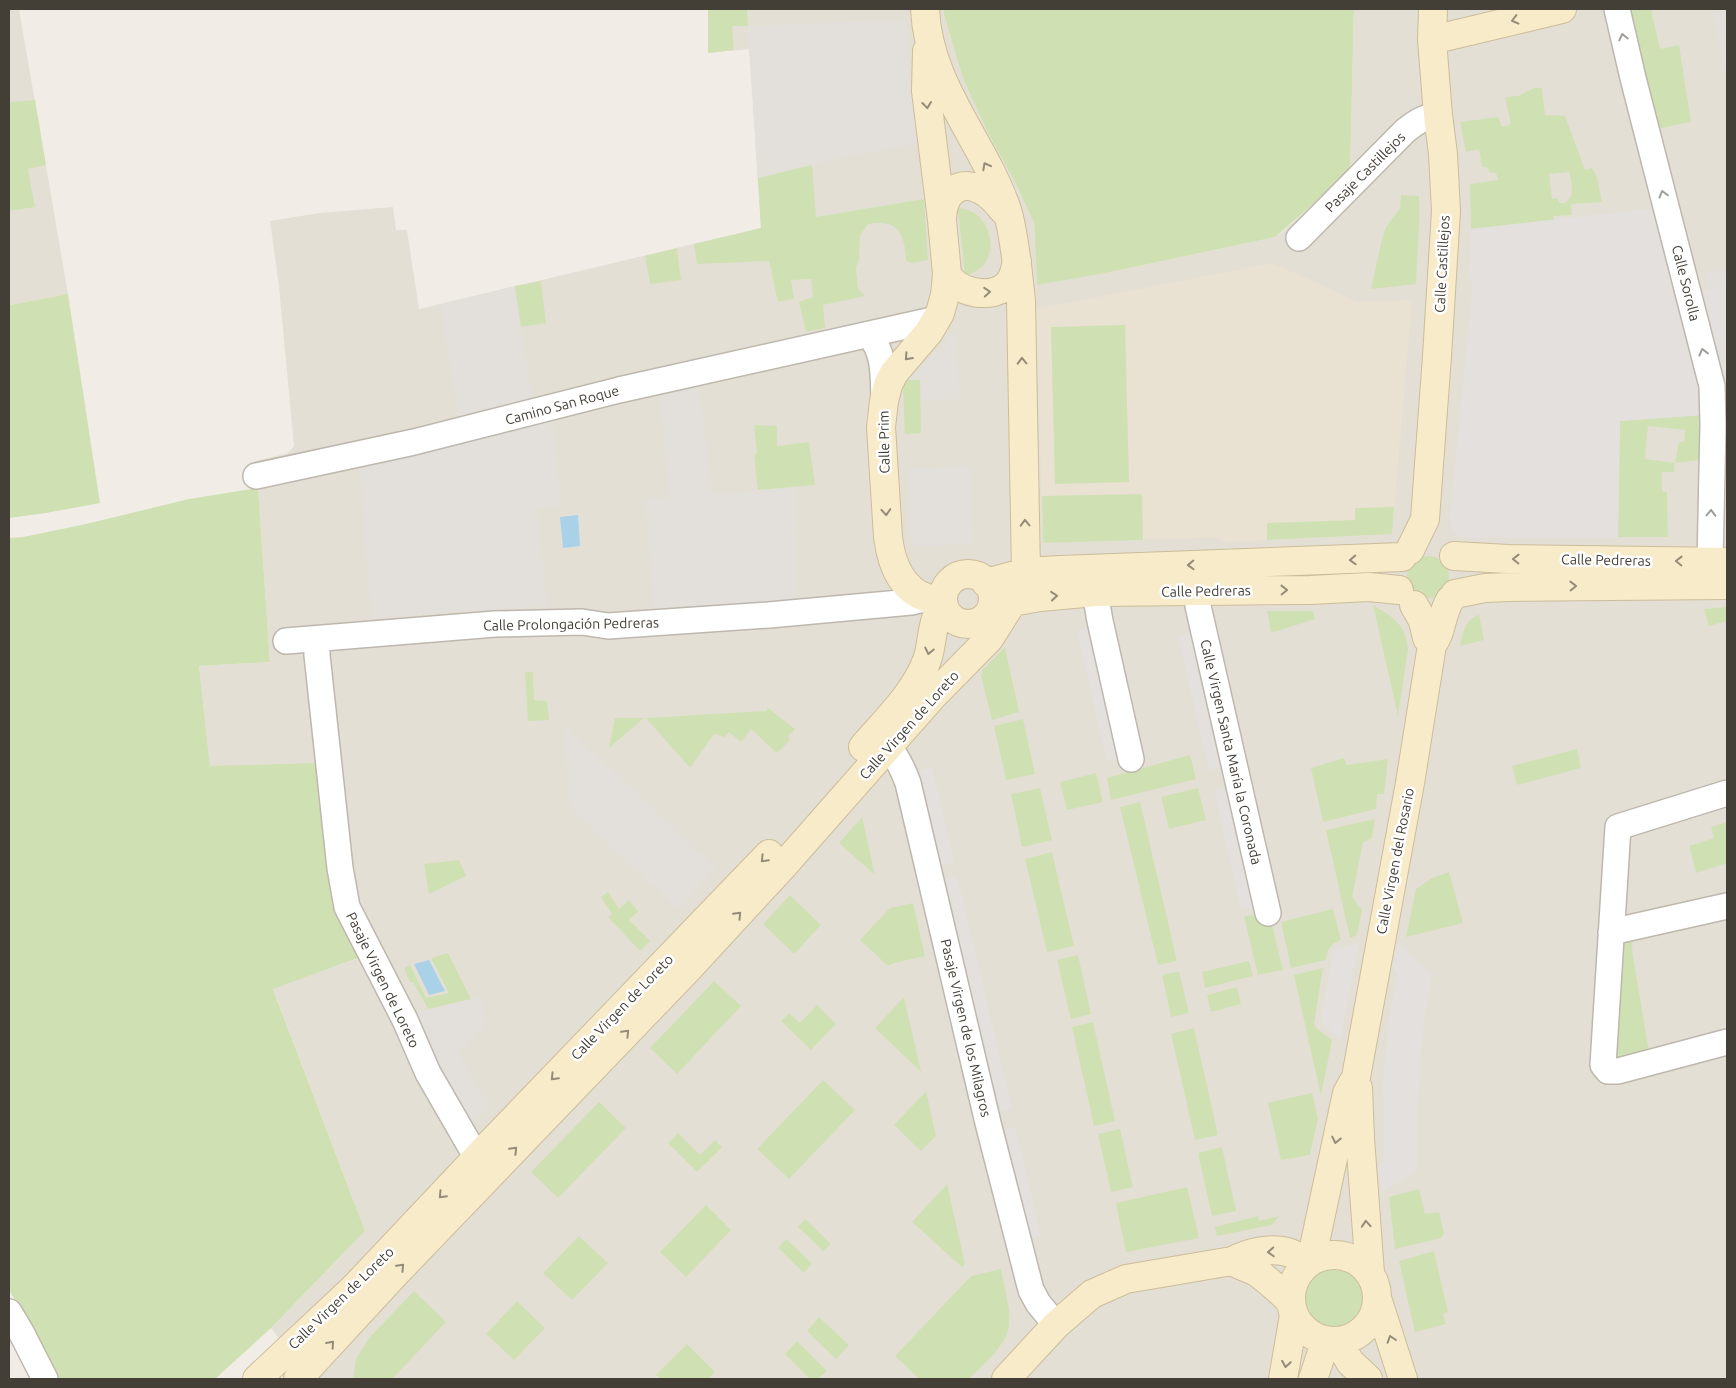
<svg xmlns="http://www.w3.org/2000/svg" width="1736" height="1388" font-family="Ubuntu,sans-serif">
  <rect width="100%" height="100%" fill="#f1ede6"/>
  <path fill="#e4dfd5" d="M9,9H19L68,294L9,305Z
    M708,9H944V15L963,79L988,133L1016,184L1034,223L1037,284L1106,273L1275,237L1283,231L1350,172L1354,9H1727V1379H311L271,1328L365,1231L273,988L360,958L210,767L199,666L270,662L258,488L253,462L288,453L294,446L279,287L270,221L319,213L393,207L396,230H407L419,309L761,228L749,49L708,53Z"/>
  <path fill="#e3dfdb" d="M1712,9H1727V81L1718,38Z
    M905,20L911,87L918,144L874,151L758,178L748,26Z
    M1727,269V285L1709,289L1705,273Z
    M515,286L532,399L458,417L441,304Z
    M957,329L959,399L920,400V380H908Z
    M699,384L712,494L798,487L797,601L654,612L645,500L670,497L659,394Z
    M553,420L561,506L537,509L547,606L371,618L360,467Z
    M970,466L973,544L916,546L911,541L907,469Z
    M564,725L716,868L678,909L573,811L568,796Z
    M479,997L487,1009L483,1012L487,1024L458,1053L490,1106L470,1127L446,1090L411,1014Z"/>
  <path fill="#e9e1d2" d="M1273,263L1358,302L1412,300L1392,534L1223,542L1218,537L1043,543L1036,309Z"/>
  <path fill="#cfe1b3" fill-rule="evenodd" d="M708,9H747L748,26H732L734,50L708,53Z
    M944,9H1354L1350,172L1275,237L1106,273L1037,285L1034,223L1016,184L988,133L963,79L944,15Z
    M1628,9H1651L1660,49L1679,45L1691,122L1657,129Z
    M1534,88H1542L1545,115L1565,116L1585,170L1592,168L1597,177L1602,202L1571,204L1572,215L1553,216L1554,220L1471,229L1470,184L1498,180L1496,173L1489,172L1488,168L1482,167L1479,149L1466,152L1460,122L1498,117L1502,127L1511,124L1505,97L1518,96ZM1569,172C1572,183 1575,196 1565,203H1560L1557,198L1552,199L1549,174Z
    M35,100L46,165L28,169L35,207L9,211V102Z
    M812,165L816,217L924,199L928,260L911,263L906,261C905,234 898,219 868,224L860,235L859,259L856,268L858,289L865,296L823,305L825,328L806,332L799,302L813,297L811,279L791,280L794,299L778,302L769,261L697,264L694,244L761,228L758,178Z
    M1401,195L1419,196V226L1416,284L1371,289L1383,235L1386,227L1400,208Z
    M958,208C964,209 971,210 976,214C992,226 996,252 982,267C977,271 970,274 965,276Z
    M677,248L681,280L650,284L645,256Z
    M541,281L546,323L521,327L515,286Z
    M68,294L100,503L46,513L9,518V305Z
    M1125,325L1129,482L1055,484L1051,327Z
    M908,380H920L921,433L905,434L903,386Z
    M1702,415V460L1675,463L1674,472H1662V491L1667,492L1668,537H1618L1620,421ZM1648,426L1685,430L1684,441L1679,442L1675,463L1645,459Z
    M754,425L777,426V446L809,442L815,485L758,490L754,455L757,453Z
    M258,488L270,662L199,666L210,766L318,763L361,957L273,989L365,1231L271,1328L215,1379H58L43,1346L9,1290V538L23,537L86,524L189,499Z
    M1142,494L1143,540L1043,543L1042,496Z
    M1394,507L1392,534L1267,540V523L1355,520V508Z
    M1407 577a21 21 0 1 1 42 0a21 21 0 1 1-42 0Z
    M1373,605C1393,617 1407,625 1408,650L1398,716Z
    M1727,607V621L1709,626L1704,609Z
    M1267,611H1313L1315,619L1271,633Z
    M1479,615L1484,640L1460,646C1463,633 1465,619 1479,615Z
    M1005,647L1019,712L992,720L981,676L983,669Z
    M525,672H533L534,700L547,701L549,720L528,721Z
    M768,708L795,729L788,737L790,740L777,753L751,729L741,742L729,732L725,737L714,734L690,768L646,718L766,711Z
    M615,718H644L609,748Z
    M1023,719L1035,774L1006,780L994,726Z
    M1577,749L1581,768L1517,785L1512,766Z
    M1190,755L1196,779L1111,800L1107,778Z
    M1344,758L1347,765L1388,759L1384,794H1377L1376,809L1323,822L1311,768Z
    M1096,773L1103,802L1067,810L1060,782Z
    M1040,788L1052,840L1022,847L1011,794Z
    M1198,788L1206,820L1169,829L1161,797Z
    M1140,802L1177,961L1158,965L1120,807Z
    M862,817L875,875L839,843Z
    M1375,819L1372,838L1363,843L1352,897L1362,910L1357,935L1350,938L1326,830Z
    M1727,822V863L1696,873L1689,846L1714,838L1711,827Z
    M1052,852L1074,946L1047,952L1025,859Z
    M459,860L466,876L429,894L424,864Z
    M1449,872L1463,923L1406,937L1416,889L1432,878Z
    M608,892L619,909L629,900L638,911L629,920L650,941L640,951L608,917L612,914L601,897Z
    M790,895L821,925L794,954L763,924Z
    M913,903L925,956L894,963L888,966L860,940L890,908Z
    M1333,909L1341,940C1330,944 1327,949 1326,960L1291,968L1281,922Z
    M1257,915L1258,923L1271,921L1283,970L1258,975L1244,916Z
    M1633,935L1632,950L1649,1052L1616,1062L1622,936Z
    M448,953L471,999L428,1009L413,982H410L405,971V968L410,965L426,998L449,993L431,958Z
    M1078,955L1091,1014L1071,1019L1057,960Z
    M1249,961L1253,976L1205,988L1202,972Z
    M1323,968L1314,1024L1316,1028L1332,1040L1321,1096L1294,975Z
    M1179,971L1189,1013L1171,1017L1162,975Z
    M714,981L741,1006L677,1074L650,1048Z
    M1237,987L1241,1004L1211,1012L1207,995Z
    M904,997L921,1072L875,1028Z
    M817,1005L836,1024L811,1050L781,1021L789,1013L800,1023Z
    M1093,1022L1115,1121L1094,1126L1072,1027Z
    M1194,1028L1218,1135L1195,1140L1171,1034Z
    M823,1080L855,1110L789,1179L757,1149Z
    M926,1091L936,1136L921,1151L894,1125Z
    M1312,1093L1318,1118L1310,1155L1281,1160L1268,1103Z
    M599,1102L626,1128L558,1198L531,1172Z
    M1120,1129L1133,1187L1111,1192L1098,1134Z
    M678,1133L700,1155L715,1140L722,1147L697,1172L668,1143Z
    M1222,1147L1236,1211L1212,1216L1198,1153Z
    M947,1184L965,1264L962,1267L912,1222Z
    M1187,1187L1199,1238L1126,1252L1116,1203Z
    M1419,1189L1425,1214L1439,1212L1444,1233L1441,1238L1395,1249L1389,1197Z
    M706,1205L731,1230L686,1277L660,1252Z
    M1258,1216L1259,1221L1279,1216L1272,1225L1217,1236L1215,1227Z
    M805,1219L831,1244L823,1251L798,1227Z
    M579,1236L608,1263L572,1300L543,1273Z
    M786,1239L812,1263L804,1273L778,1248Z
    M1434,1251L1448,1312L1443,1314L1446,1324L1415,1332L1399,1261Z
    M1304 1299a30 30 0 1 1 60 0a30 30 0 1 1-60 0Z
    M1001,1269C1004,1287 1014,1317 1007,1334C999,1352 982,1366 969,1379H919L895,1356L971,1276Z
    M414,1291L446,1322L392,1379H353L356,1359L369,1338Z
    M517,1301L545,1328L514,1360L486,1334Z
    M819,1317L849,1345L836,1359L807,1331Z
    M797,1341L827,1371L818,1379H810L785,1354Z
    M687,1344L715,1372L708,1379H661L656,1375Z"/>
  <path fill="#e3e0de" d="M1657,208L1699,385L1702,401V415L1620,421L1618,537L1464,538L1457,535L1451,527L1450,519L1473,281L1467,280L1470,261L1471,229Z
    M1727,285V379L1723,380L1699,291Z
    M1092,627L1123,757L1107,761L1077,631Z
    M1195,632L1226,767L1209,770L1178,636Z
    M932,767L954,863L941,866L920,770Z
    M1229,786L1257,907L1241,910L1214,790Z
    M957,876L1012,1109L999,1112L944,879Z
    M1359,943L1340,1040L1320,1021L1334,949Z
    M1398,944L1432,975L1425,1013L1420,1062L1417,1116V1168L1411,1175L1381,1192L1378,1166L1384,1162L1383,1084L1388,1025L1398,974L1393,967Z
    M1015,1127L1041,1236L1030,1238L1003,1130Z"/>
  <path fill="#a9d1e8" d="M578,515L580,546L563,548L560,517Z
    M429,960L445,991L429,995L414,964Z"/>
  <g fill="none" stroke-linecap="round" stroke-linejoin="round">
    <defs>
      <path id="street" d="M1617,9L1633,78L1712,386L1713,425L1710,562
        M1299,238L1405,131C1416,122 1424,117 1438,115
        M869,335C885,352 883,377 884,399
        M256,476L414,442L619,390L937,319
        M1198,591V606L1268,913
        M1095,592L1100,621L1131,759
        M317,639V655L340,868L347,907L405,1020L428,1073L477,1158
        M286,641L495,624L582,622L608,626L769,615L911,602L928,598
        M875,733C892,749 900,761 908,783L988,1123L1031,1290L1038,1303L1056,1325
        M1727,793L1618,827L1603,1065L1608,1071H1618L1727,1042
        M1611,932L1727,906
        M9,1312L21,1332L45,1379"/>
      <path id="secondary" d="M1432,40L1562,9
        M927,51L926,91L942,220L947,274L945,295L940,313L929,332L894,373L888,385L884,401L881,427L888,537C891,561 900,589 927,598C932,599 938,598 943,598
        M942,219C943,192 961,176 986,193C993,197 999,206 1005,212
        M947,274C956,293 993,301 1009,283C1014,277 1015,269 1017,261
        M1410,550L1425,519L1437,356L1446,211L1443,154L1438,115L1432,40L1433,9
        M1454,556L1508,559L1727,562
        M943 599a25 25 0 1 1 50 0a25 25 0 1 1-50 0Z
        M986,583L1026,572L1061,570L1402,557
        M1455,594L1485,588L1509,587L1727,585
        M1000,604L1040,597L1095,592L1310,590L1369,587L1399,590
        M1414,605L1423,621L1427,638L1432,645
        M863,747C886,720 915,693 927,660C933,645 931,616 944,606
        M1358,1088L1360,1138L1370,1273
        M1291 1298a43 43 0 1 1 86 0a43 43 0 1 1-86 0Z
        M1232,1261C1240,1266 1249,1268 1258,1273C1270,1282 1281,1292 1291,1302
        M1311,1261L1347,1093L1356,1077L1410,783L1432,645C1442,633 1441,614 1450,600
        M1377,1298L1403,1379
        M1338,1341L1350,1362L1368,1379
        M257,1379L354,1288L486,1148L769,854
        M298,1379L394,1275L688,969L784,865L932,697L989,639L1013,601L1026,572L1021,301C1018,274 1015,236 1007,210C984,142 928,85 925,9
        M1006,1379L1056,1325L1092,1294L1126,1279L1232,1261C1247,1253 1270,1247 1287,1252C1295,1254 1301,1259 1308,1263
        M1283,1379L1294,1315
        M1313,1379L1326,1340"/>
    </defs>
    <use href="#street" stroke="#beb7ad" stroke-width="28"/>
    <use href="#secondary" stroke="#ccbd9a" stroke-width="30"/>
    <use href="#street" stroke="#fff" stroke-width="25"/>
    <use href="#secondary" stroke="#f8ebc9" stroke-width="28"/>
  </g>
  <defs><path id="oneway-chevron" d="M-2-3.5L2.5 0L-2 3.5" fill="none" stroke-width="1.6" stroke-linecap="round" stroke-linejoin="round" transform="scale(1.25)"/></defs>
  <g stroke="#948c78">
    <use href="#oneway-chevron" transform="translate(1515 20) rotate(166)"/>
    <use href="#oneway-chevron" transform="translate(927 105) rotate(83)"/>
    <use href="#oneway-chevron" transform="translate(986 166) rotate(-118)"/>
    <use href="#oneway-chevron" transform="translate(987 292) rotate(-4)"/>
    <use href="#oneway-chevron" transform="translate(908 357) rotate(132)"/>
    <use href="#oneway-chevron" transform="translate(1022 361) rotate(-91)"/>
    <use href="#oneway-chevron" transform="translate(886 512) rotate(86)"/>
    <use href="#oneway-chevron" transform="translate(1025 523) rotate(-91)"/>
    <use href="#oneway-chevron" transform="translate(1516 559) rotate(-179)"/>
    <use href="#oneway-chevron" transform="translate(1353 560) rotate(178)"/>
    <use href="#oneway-chevron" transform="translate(1679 561) rotate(-179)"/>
    <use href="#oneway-chevron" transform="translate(1191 565) rotate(178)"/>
    <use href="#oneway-chevron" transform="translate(1573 586) rotate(-1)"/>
    <use href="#oneway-chevron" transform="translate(1284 590) rotate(-1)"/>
    <use href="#oneway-chevron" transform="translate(1054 596) rotate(-5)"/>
    <use href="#oneway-chevron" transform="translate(929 651) rotate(102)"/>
    <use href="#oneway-chevron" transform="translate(764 859) rotate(134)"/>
    <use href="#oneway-chevron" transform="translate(738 915) rotate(-47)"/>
    <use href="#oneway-chevron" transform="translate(626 1033) rotate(-46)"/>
    <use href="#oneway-chevron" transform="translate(554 1077) rotate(134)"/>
    <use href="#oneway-chevron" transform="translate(1336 1140) rotate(102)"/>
    <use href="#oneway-chevron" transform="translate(514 1150) rotate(-46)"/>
    <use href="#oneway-chevron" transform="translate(442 1195) rotate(133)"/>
    <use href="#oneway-chevron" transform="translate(1366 1224) rotate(-94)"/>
    <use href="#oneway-chevron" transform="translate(1271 1252) rotate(177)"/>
    <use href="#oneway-chevron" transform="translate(401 1267) rotate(-46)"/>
    <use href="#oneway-chevron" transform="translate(1391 1339) rotate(-108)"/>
    <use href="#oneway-chevron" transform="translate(331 1344) rotate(-48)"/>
    <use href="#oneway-chevron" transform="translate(1286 1364) rotate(99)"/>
  </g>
  <g stroke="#a19e9a">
    <use href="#oneway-chevron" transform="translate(1623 37) rotate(-103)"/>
    <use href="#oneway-chevron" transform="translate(1663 194) rotate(-105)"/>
    <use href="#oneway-chevron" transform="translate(1703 352) rotate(-104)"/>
    <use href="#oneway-chevron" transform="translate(1711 513) rotate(-89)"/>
  </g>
  <g text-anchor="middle" stroke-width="5" stroke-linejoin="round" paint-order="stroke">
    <g font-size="14" fill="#433e36" stroke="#fff">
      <text transform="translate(1365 172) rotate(-45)" y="5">Pasaje Castillejos</text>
      <text transform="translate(1442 264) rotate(-87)" y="5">Calle Castillejos</text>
      <text transform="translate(1686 283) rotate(76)" y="5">Calle Sorolla</text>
      <text transform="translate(562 405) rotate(-15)" y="5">Camino San Roque</text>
      <text transform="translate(884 442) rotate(-91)" y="5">Calle Prim</text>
      <text transform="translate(1606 560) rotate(1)" y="5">Calle Pedreras</text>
      <text transform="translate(1206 591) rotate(-1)" y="5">Calle Pedreras</text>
      <text transform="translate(571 624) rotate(-1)" y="5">Calle Prolongación Pedreras</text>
      <text transform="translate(909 725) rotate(-48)" y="5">Calle Virgen de Loreto</text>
      <text transform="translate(1231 752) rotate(77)" y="5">Calle Virgen Santa María la Coronada</text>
      <text transform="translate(1395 861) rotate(-79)" y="5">Calle Virgen del Rosario</text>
      <text transform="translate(383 980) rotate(64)" y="5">Pasaje Virgen de Loreto</text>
      <text transform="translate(622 1007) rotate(-46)" y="5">Calle Virgen de Loreto</text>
      <text transform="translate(966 1028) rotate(77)" y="5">Pasaje Virgen de los Milagros</text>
      <text transform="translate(341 1298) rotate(-44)" y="5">Calle Virgen de Loreto</text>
    </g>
  </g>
  <rect width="1736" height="1388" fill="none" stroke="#433e36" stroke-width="20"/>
</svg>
